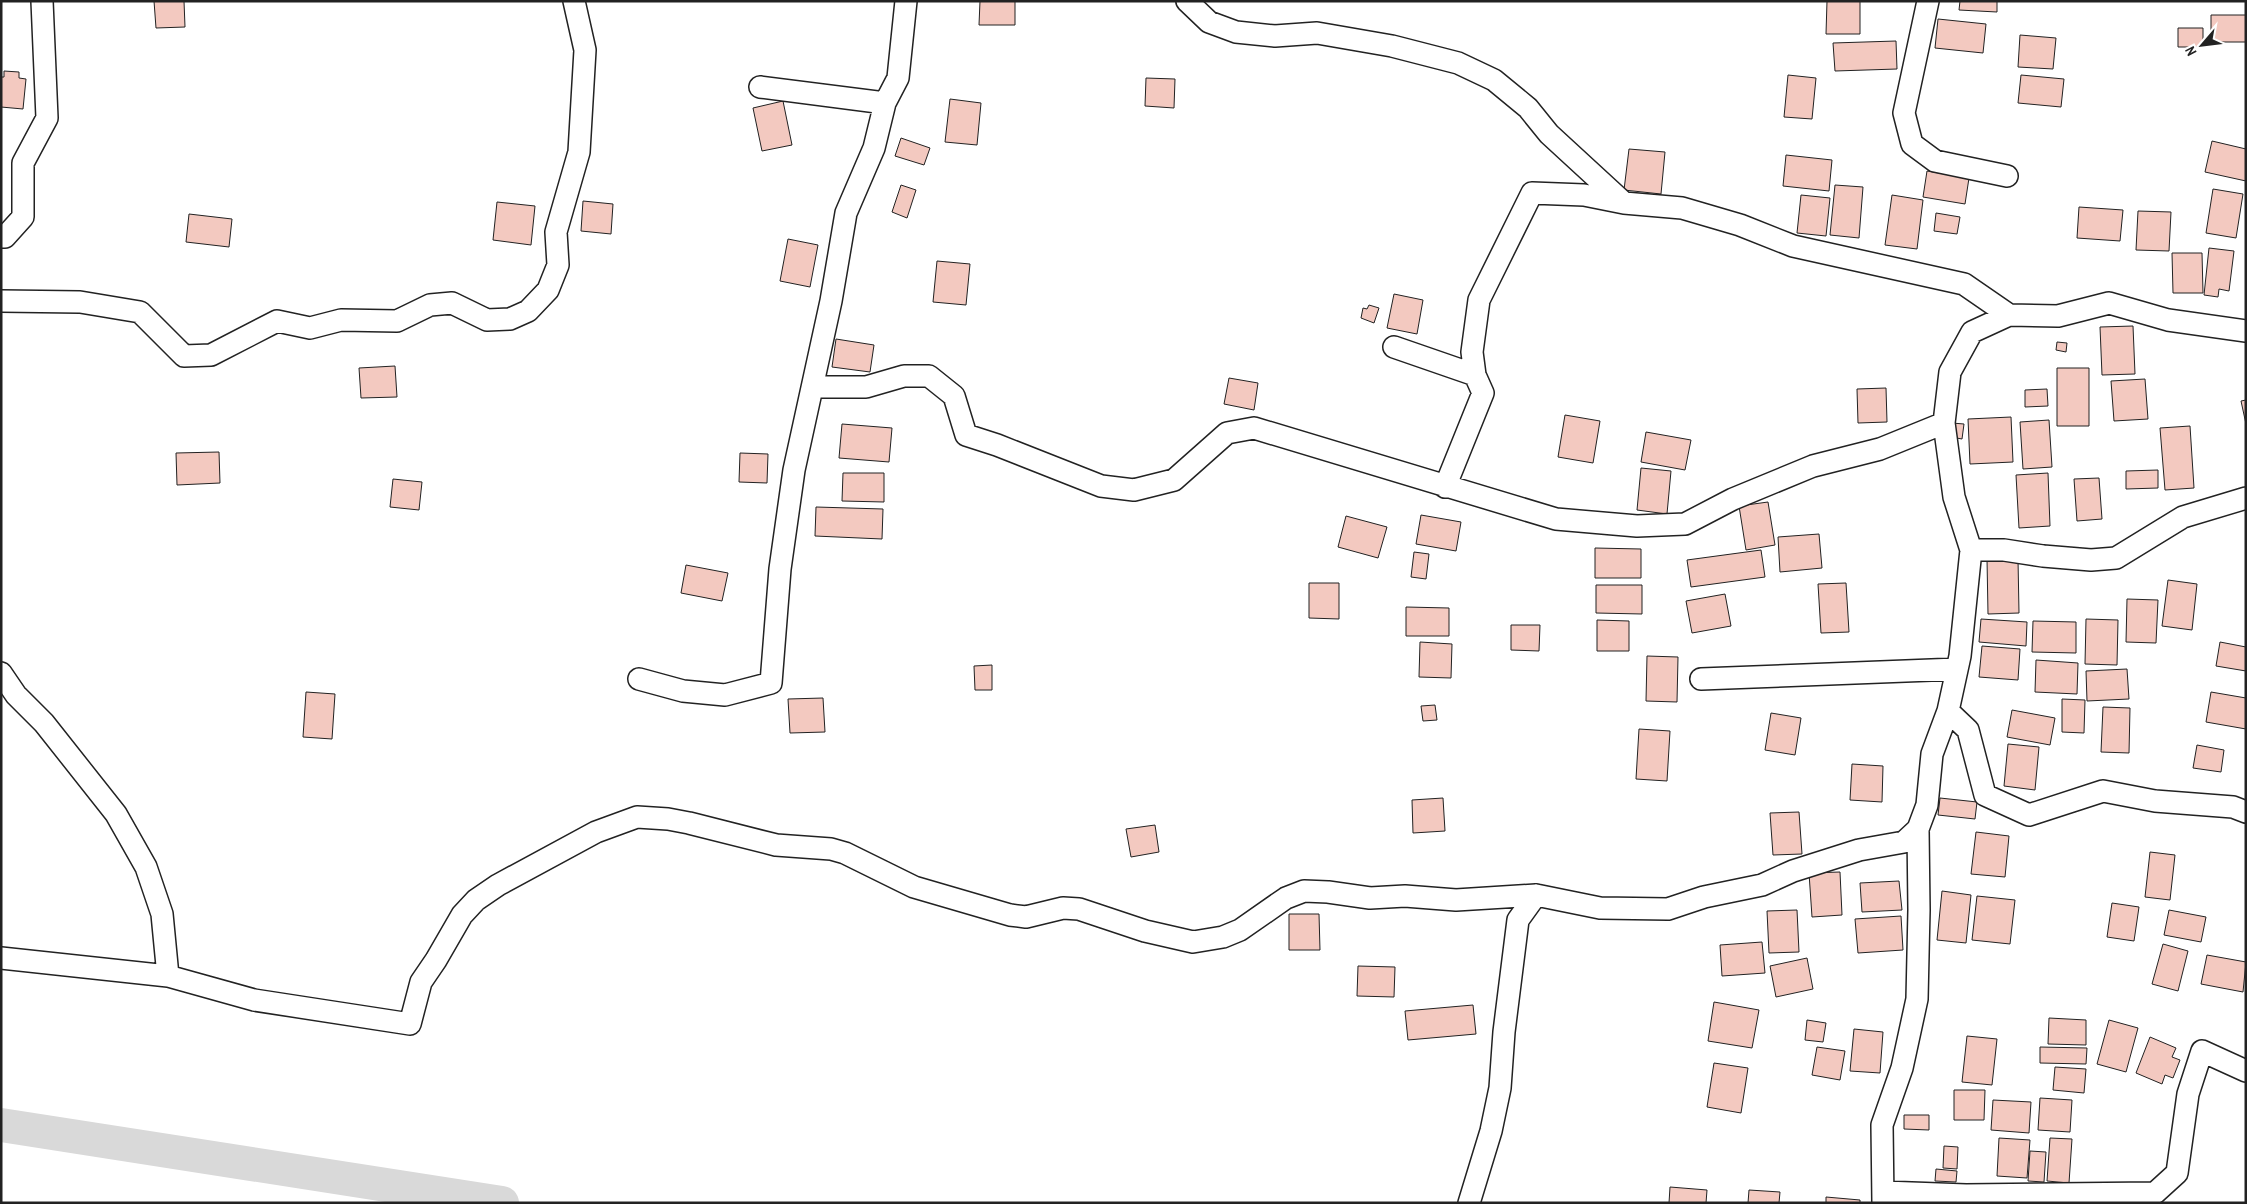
<svg xmlns="http://www.w3.org/2000/svg" width="2247" height="1204" font-family="'Archivo Narrow',sans-serif">
  <rect width="100%" height="100%" fill="#fff"/>
  <g fill="none" stroke-linecap="round" stroke-linejoin="round">
    <path stroke="#d9d9d9" stroke-width="34" d="M1,1125L502,1203"/>
  </g>
  <path fill="#f3c9c0" stroke="#222" d="M154,1H184L185,27L156,28Z
    M980,1H1015V25H979Z
    M1827,1H1860V34H1826Z
    M1960,1H1997V12L1959,10Z
    M2211,15H2246V42H2211Z
    M1938,19L1986,24L1983,53L1935,48Z
    M2178,28H2203V47H2178Z
    M2020,35L2056,38L2053,69L2018,67Z
    M1896,41L1897,69L1835,71L1833,43Z
    M4,71L19,72V78L26,79L23,109L1,107V77H4Z
    M1788,75L1816,78L1812,119L1784,117Z
    M2021,75L2064,79L2061,107L2018,103Z
    M1146,78L1175,79L1174,108L1145,106Z
    M950,99L981,103L977,145L945,142Z
    M783,101L792,145L762,151L753,108Z
    M901,138L930,148L924,165L895,156Z
    M2212,141L2246,149V181L2205,172Z
    M1629,149L1665,152L1661,194L1624,190Z
    M1786,155L1832,160L1829,191L1783,186Z
    M1927,171L1969,178L1965,204L1923,197Z
    M901,185L916,190L907,218L892,212Z
    M1835,185L1863,187L1859,238L1830,235Z
    M2213,189L2243,194L2236,238L2206,233Z
    M1801,195L1830,198L1826,236L1797,233Z
    M1892,195L1923,200L1917,249L1885,245Z
    M583,201L613,204L611,234L581,231Z
    M497,202L535,206L531,245L493,240Z
    M2079,207L2123,210L2120,241L2077,238Z
    M2138,211L2171,212L2169,251L2136,250Z
    M1936,213L1960,217L1957,234L1934,231Z
    M189,214L232,219L229,247L186,242Z
    M788,239L818,245L810,287L780,281Z
    M2209,248L2234,251L2229,291L2219,289L2218,297L2204,295Z
    M2172,253H2202L2203,293H2173Z
    M937,261L970,264L966,305L933,302Z
    M1394,294L1423,300L1417,334L1387,328Z
    M1369,305L1379,308L1374,323L1361,318L1363,308L1367,309Z
    M2133,326L2135,374L2102,375L2100,327Z
    M836,339L874,345L870,372L832,367Z
    M2057,342L2067,343L2066,352L2056,350Z
    M395,366L397,397L361,398L359,368Z
    M2057,368H2089V426H2057Z
    M1229,378L1258,383L1254,410L1224,404Z
    M2145,379L2148,419L2114,421L2111,381Z
    M1886,388L1887,422L1858,423L1857,389Z
    M2047,389L2048,406L2025,407V390Z
    M2246,400V424L2241,401Z
    M1565,415L1600,421L1593,463L1558,457Z
    M2011,417L2013,462L1970,464L1968,419Z
    M2049,420L2052,467L2023,469L2020,422Z
    M1952,423L1964,424L1962,439L1951,437Z
    M842,424L892,428L889,462L839,458Z
    M2190,426L2194,488L2165,490L2160,428Z
    M1646,432L1691,440L1685,470L1641,462Z
    M219,452L220,483L177,485L176,453Z
    M740,453L768,454L767,483L739,482Z
    M1641,468L1671,471L1667,514L1637,510Z
    M2158,470V488L2126,489V471Z
    M843,473H884V502L842,501Z
    M2048,473L2050,526L2019,528L2016,475Z
    M2099,478L2102,519L2077,521L2074,479Z
    M393,479L422,482L419,510L390,507Z
    M1768,502L1775,545L1746,550L1739,506Z
    M816,507L883,509L882,539L815,536Z
    M1421,515L1461,522L1456,551L1416,544Z
    M1346,516L1387,527L1378,558L1338,547Z
    M1819,534L1822,568L1780,572L1778,537Z
    M1595,548L1641,549V578H1595Z
    M1761,550L1765,577L1691,587L1687,560Z
    M1414,552L1429,554L1426,579L1411,577Z
    M1987,559H2018L2019,613L1988,614Z
    M686,565L728,573L722,601L681,593Z
    M2168,580L2197,584L2192,630L2162,626Z
    M1309,583H1339V619L1309,618Z
    M1846,583L1849,632L1821,633L1818,584Z
    M1596,585H1642V614L1596,613Z
    M1725,594L1731,626L1692,633L1686,601Z
    M2127,599L2158,600L2156,643L2126,642Z
    M1406,607L1449,608V636H1406Z
    M1981,619L2027,622L2026,646L1979,642Z
    M2086,619L2118,620L2117,665L2085,664Z
    M1597,620L1629,621V651H1597Z
    M2033,621L2076,622V653L2032,652Z
    M1511,625H1540L1539,651L1511,650Z
    M1420,642L1452,644L1451,678L1419,677Z
    M2220,642L2246,647V671L2216,666Z
    M1982,646L2020,649L2018,680L1979,677Z
    M1647,656L1678,657L1677,702L1646,701Z
    M2036,660L2078,663L2077,694L2035,692Z
    M992,665V690H975L974,666Z
    M2127,669L2129,699L2087,701L2086,671Z
    M306,692L335,694L332,739L303,737Z
    M2211,692L2246,698V729L2206,722Z
    M823,698L825,732L790,733L788,699Z
    M2062,699L2085,700L2084,733L2062,732Z
    M1435,705L1437,720L1423,721L1421,706Z
    M2103,707L2130,708L2129,753L2101,752Z
    M2012,710L2055,718L2050,745L2007,737Z
    M1771,713L1801,718L1795,755L1765,750Z
    M1639,729L1670,731L1667,781L1636,779Z
    M2008,744L2039,747L2035,790L2004,786Z
    M2197,745L2224,750L2221,772L2193,768Z
    M1852,764L1883,766L1882,802L1850,800Z
    M1443,798L1445,831L1413,833L1412,800Z
    M1940,798L1977,802L1975,819L1938,815Z
    M1799,812L1802,854L1773,855L1770,813Z
    M1155,825L1159,852L1131,857L1126,829Z
    M1976,832L2009,836L2005,877L1971,874Z
    M2150,852L2175,855L2170,900L2145,897Z
    M1840,872L1842,915L1812,917L1809,873Z
    M1899,881L1902,910L1862,912L1860,883Z
    M1942,891L1971,895L1966,943L1937,940Z
    M1977,896L2015,900L2010,944L1972,940Z
    M2112,903L2139,907L2134,941L2107,937Z
    M1797,910L1799,952L1769,953L1767,911Z
    M2169,910L2206,917L2201,942L2164,935Z
    M1289,914H1319L1320,950H1289Z
    M1901,916L1903,950L1858,953L1855,919Z
    M1762,942L1765,973L1722,976L1720,945Z
    M2163,944L2188,951L2178,991L2152,984Z
    M2207,955L2246,962L2243,992L2201,984Z
    M1807,958L1813,989L1776,997L1770,966Z
    M1358,966L1395,967L1394,997L1357,996Z
    M1714,1002L1759,1010L1752,1048L1708,1041Z
    M1473,1005L1476,1034L1408,1040L1405,1011Z
    M2049,1018L2086,1020V1045L2048,1044Z
    M1807,1020L1826,1023L1823,1042L1805,1040Z
    M2109,1020L2138,1028L2126,1072L2097,1064Z
    M1854,1029L1883,1032L1880,1073L1850,1071Z
    M1967,1036L1997,1039L1992,1085L1962,1082Z
    M2150,1037L2176,1048L2172,1057L2180,1060L2173,1078L2165,1075L2162,1084L2136,1073Z
    M1817,1047L1845,1051L1840,1080L1812,1075Z
    M2040,1047L2087,1048L2086,1064L2040,1063Z
    M1714,1063L1748,1068L1741,1113L1707,1107Z
    M2055,1067L2086,1069L2084,1093L2053,1090Z
    M1954,1090H1985L1984,1120H1954Z
    M2040,1098L2072,1100L2070,1132L2038,1130Z
    M1993,1100L2031,1102L2029,1133L1991,1130Z
    M1904,1115H1929V1130L1904,1129Z
    M1999,1138L2030,1140L2027,1178L1997,1176Z
    M2050,1138L2072,1139L2069,1183L2047,1181Z
    M1944,1146L1958,1147L1957,1169L1943,1168Z
    M2030,1151L2046,1152L2044,1182L2028,1181Z
    M1936,1169L1957,1171L1956,1182L1935,1181Z
    M1670,1187L1707,1190L1706,1203H1669Z
    M1749,1190L1780,1192L1779,1203H1748Z
    M1826,1197L1860,1200V1203H1826Z"/>
  <g fill="none" stroke-linecap="round" stroke-linejoin="round">
    <defs>
      <path id="minor" d="M1187,1L1209,22L1236,32L1275,36L1317,33L1392,46L1458,63L1494,80L1528,108L1549,134L1624,203L1682,208L1740,225L1793,246L1964,284L2009,315L2058,316L2109,303L2168,320L2246,331
        M1928,1L1904,113L1912,144L1935,161L2007,176
        M760,87L885,103
        M1,237H5L23,217V163L47,118L42,1
        M1,301L80,302L140,312L184,356L211,355L277,321L310,328L341,320L397,321L430,305L452,303L487,320L510,319L528,311L548,290L558,265L556,232L579,152L585,50L574,1
        M1394,347L1475,375
        M813,387H866L904,376H929L954,396L966,435L997,445L1101,486L1134,490L1174,480L1227,433L1254,428L1556,519L1637,526L1685,524L1733,499L1813,466L1880,449L1944,423
        M1445,487L1483,393L1475,375L1472,352L1479,300L1532,193L1584,195L1624,203
        M1971,550L1954,497L1944,423L1950,372L1972,332L2009,315
        M1,673L16,695L44,723L116,814L146,867L162,914L168,976
        M639,679L683,691L725,695L771,683L780,569L794,470L831,301L846,213L874,148L885,103L898,78L906,1
        M1701,679L1957,669
        M1948,711L1968,730L1985,795L2029,815L2103,791L2155,801L2233,807L2246,812
        M1,958L168,976L254,1000L410,1024L421,982L436,960L462,915L476,900L498,885L596,832L637,817L668,819L689,823L776,845L831,849L845,853L914,887L1010,915L1026,917L1063,908L1079,909L1145,931L1193,942L1223,937L1240,930L1286,898L1304,891L1328,892L1370,898L1405,896L1456,900L1536,895L1600,908L1668,909L1704,897L1762,885L1793,871L1859,850L1904,842L1918,829L1927,805L1932,754L1948,711L1960,656L1971,550H2004L2043,556L2091,560L2116,558L2183,517L2246,498
        M1884,1192L1966,1195L2155,1193L2177,1173L2188,1094L2202,1051L2246,1071
        M1469,1203L1491,1131L1500,1088L1504,1032L1518,920L1536,895
        M1883,1203L1882,1125L1902,1068L1917,999L1919,910L1918,829"/>
    </defs>
    <use href="#minor" stroke="#222" stroke-width="24"/>
    <use href="#minor" stroke="#fff" stroke-width="21"/>
  </g>
  <rect width="2247" height="1204" fill="none" stroke="#222222" stroke-width="5"/>
  <g transform="translate(2202 45) rotate(242)" stroke="#ffffff" stroke-width="4" paint-order="stroke">
  <path d="M0-4L9 19L0 12L-9 19Z" fill="#222222"/>
  <text y="-8" font-size="14" font-weight="bold" text-anchor="middle" fill="#222222">N</text>
  </g>
</svg>
